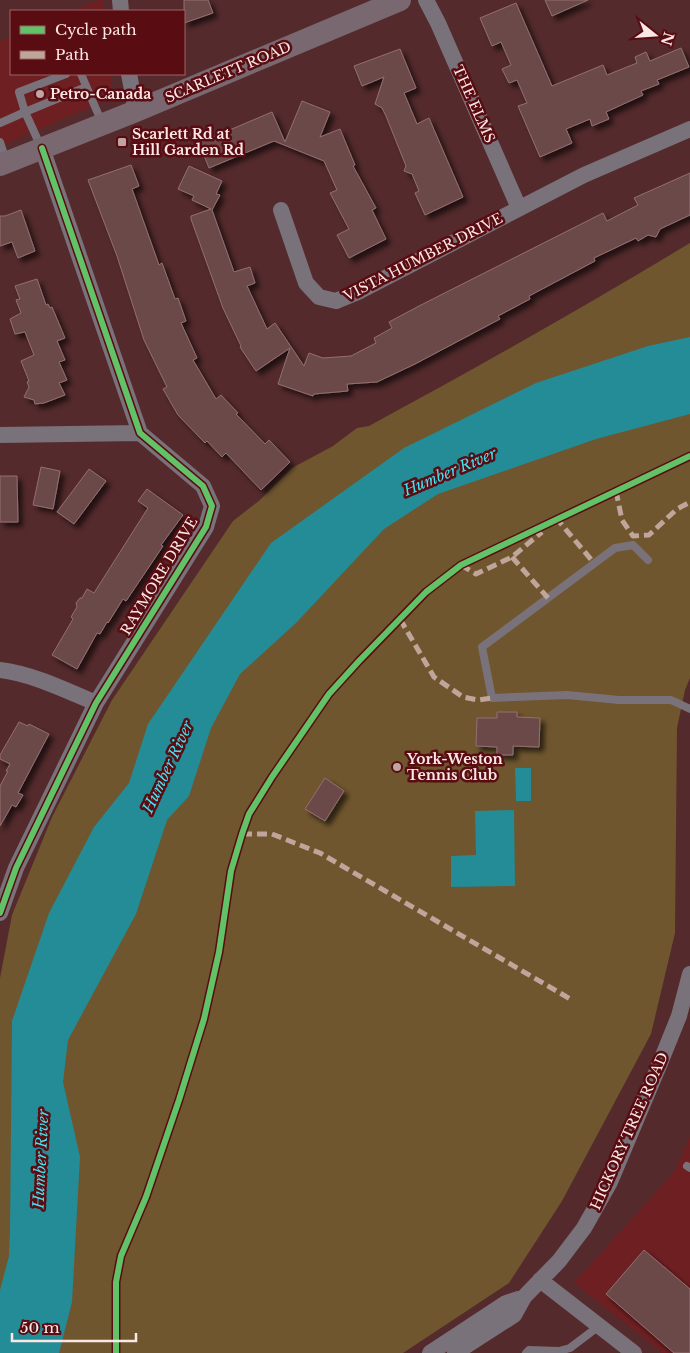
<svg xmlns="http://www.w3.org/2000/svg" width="690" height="1353" font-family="'Libre Baskerville',serif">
  <defs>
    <filter id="shadow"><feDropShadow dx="4.5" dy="4.5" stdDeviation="2.5" flood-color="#0009"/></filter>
  </defs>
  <rect width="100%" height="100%" fill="#542a2c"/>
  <path fill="#6e1f21" d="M99,0H103L104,11H72Z
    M11,36V74H111L113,98L0,146V41Z
    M690,1137V1353H663L574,1283L674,1172Z"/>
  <path fill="#6f562e" d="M690,243V678L685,690L677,728L675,933L651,1034L562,1201L509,1283L403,1353H0V978L12,915L52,817L112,700L233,521L260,500L292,468L333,446L357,428L369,426C478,367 584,307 690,243Z"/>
  <path fill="#248c96" d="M690,337V414L596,439L438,494L384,529L296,623L240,674L211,728L189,796L167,820L136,914L68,1040L63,1082L80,1157L72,1302L59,1353H0V1290L9,1256L10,1231L12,1021L49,913L94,827L129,783L148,724L271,543L404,448L536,383L648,346Z
    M515,768H531V801H516Z
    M514,810L515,886L451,887V856L476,855L475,811Z"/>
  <path fill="#6c494a" stroke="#936f70" filter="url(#shadow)" d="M184,0H208L213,13L184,23Z
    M545,0H588L552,16Z
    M516,3L552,86L603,65L607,75L637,63L635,57L646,52L650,61L681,48L689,67L657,80L659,84L641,91L643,95L606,112L609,119L592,126L590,119L566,129L572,143L540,157L518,106L527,103L517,80L509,83L502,69L511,65L501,42L492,46L480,18Z
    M400,49L416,88L404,93L417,124L429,118L463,197L425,215L415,193L419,191L412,174L404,171L406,166L386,116L382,108L375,104L384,77L362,86L354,66Z
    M302,101L330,112L320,137L340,129L355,165L353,166L376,208L372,210L386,239L349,258L337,235L349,229L330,193L337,190L324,161L274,141L209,168L199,143L272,112L285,142Z
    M131,165L139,186L132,189L159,265L162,263L175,299L178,298L186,321L181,323L197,358L193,360L216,399L221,395L238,413L236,414L265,444L269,440L290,462L261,490L226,453L222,457L207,441L205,443L178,415L163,389L167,387L144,340L117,256L88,180Z
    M189,166L222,181L216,194L220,195L212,210L234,272L250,267L255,283L247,286L267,329L275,323L304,366L309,353L323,358L351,356L376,343L374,338L392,328L389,322L419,306L603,213L607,221L638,205L634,198L690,173V215L660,229L656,237L648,235L638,241L636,238L594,258L595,261L529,296L530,299L498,316L500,319L415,364L377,382L347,384L348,391L314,394L313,396L278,384L290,348L256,371L240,347L241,346L223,308L191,219V216L211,209L192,200L194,196L178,189Z
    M21,210L35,251L18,258L12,242L0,246V216H5Z
    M37,279L46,305L48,304L50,308L52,307L65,338L57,341L65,360L59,362L67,380L59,383L65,395L44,403L35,404L34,400L24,397L29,387L27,382L29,381L21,361L34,355L25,332L15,334L10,319L21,313L16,300L20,299L15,286Z
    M41,467L60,471L53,509L33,505Z
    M89,469L106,481L74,524L57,512Z
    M0,476H17L18,522H0Z
    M147,489L183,515L161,545L163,546L126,601L123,599L108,623L107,622L100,634L97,633L77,669L52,655L73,619L71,617L77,607L76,603L80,598H82L87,589L94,593L148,508L138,501Z
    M497,712H517V717L540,718L539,747L513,746V755H497V747L476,746L477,718H497Z
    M19,722L28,726L29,724L49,734L18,793L23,795L16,807L12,805L0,826V786L8,771H6L10,764L0,759V755Z
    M325,778L344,791L325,821L305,809Z
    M644,1250L690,1289V1353H674L606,1294Z"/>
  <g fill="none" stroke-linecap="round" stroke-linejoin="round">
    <path stroke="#79727a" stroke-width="8" d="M81,74L102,123
      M0,123L25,112L19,92L66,74
      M0,142L6,161
      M41,147L25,112L86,87
      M648,560L633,545L615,548L482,647L492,698L567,695L619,700H671L690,709
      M687,1166L690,1168
      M526,1353L529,1350L559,1351L570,1348L599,1326"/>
    <path stroke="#79727a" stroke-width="16" d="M120,0L121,11
      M426,0L438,23L519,208
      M129,74L136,111
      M281,210L306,283L319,297L336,301L360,291L584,175L690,129
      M0,435L140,433
      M0,670C33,674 65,690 96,703
      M0,913L16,868L96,703L206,527L212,506L203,486L140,433L42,148
      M540,1280L634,1353
      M430,1353L506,1303L524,1297
      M455,1353L514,1315L524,1297L559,1261L584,1228L610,1182L658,1068L679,1016L690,974"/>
    <path stroke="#796870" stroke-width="22" d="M0,165L136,111L400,0"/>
    <path stroke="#c0a59a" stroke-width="5" stroke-dasharray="10 5" stroke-linecap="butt" d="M616,491L622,520L633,536L649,535L677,509L690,502
      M555,520L557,519L594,563
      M512,557L548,598
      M461,565L476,574L512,557L542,532
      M400,619L434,677L463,697L478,700L492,698
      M242,834H272L320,853L572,1000"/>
    <defs>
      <path id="cycleway" d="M0,913L16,868L96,703L206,527L212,506L203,486L140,433L42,148
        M116,1353V1282L121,1256L146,1197L179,1100L204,1019L219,952L231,871L242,834L249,814L272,777L329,694L359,661L426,592L461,565L690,456"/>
    </defs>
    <use href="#cycleway" stroke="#590c11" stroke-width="9"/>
    <use href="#cycleway" stroke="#61c268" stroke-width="6"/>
  </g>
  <g fill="#c1a5a4" stroke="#590c11" stroke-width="2">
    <circle cx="40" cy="94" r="5"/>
    <rect x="117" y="137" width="10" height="10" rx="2.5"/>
    <circle cx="397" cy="767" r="5"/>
  </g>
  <g text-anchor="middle" stroke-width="5" stroke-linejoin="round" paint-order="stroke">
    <g font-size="14" fill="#fbe7e5" stroke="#590c11">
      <text transform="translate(228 72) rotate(-23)" y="5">SCARLETT ROAD</text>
      <text transform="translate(474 104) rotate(66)" y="5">THE ELMS</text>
      <text transform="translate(423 257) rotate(-27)" y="5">VISTA HUMBER DRIVE</text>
      <text transform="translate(159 576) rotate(-59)" y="5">RAYMORE DRIVE</text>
      <text transform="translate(629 1131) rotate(-66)" y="5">HICKORY TREE ROAD</text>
    </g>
    <g font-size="14" font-weight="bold" fill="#fbe7e5" stroke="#590c11" text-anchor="start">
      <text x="50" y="99">Petro-Canada</text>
      <text x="132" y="139">Scarlett Rd at<tspan x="132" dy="16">Hill Garden Rd</tspan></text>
      <text x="407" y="764">York-Weston<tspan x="407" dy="16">Tennis Club</tspan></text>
    </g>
    <g font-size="15" font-style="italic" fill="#43e2f1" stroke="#590c11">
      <text transform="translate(450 472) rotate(-23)" y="5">Humber River</text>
      <text transform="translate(168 767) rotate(-65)" y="5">Humber River</text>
      <text transform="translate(41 1159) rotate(-87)" y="5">Humber River</text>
    </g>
  </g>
  <rect x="10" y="10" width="175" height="65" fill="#590c11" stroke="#9a6466"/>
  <rect x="20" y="26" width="25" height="8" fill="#61c268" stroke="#9a6466"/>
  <text x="55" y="35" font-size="15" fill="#fbe7e5">Cycle path</text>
  <rect x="20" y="51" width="25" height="8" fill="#c0a59a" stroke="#9a6466"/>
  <text x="55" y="60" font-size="15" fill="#fbe7e5">Path</text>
  <g transform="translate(655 35) rotate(107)" stroke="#590c11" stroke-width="4" paint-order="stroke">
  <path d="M0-4L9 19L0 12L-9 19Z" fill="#fbe7e5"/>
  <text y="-8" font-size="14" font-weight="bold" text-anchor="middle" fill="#fbe7e5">N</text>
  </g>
  <path d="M12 1333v8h124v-8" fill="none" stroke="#fbe7e5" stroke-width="2.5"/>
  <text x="20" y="1333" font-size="15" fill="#fbe7e5" stroke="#590c11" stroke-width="4" paint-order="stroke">50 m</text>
</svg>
